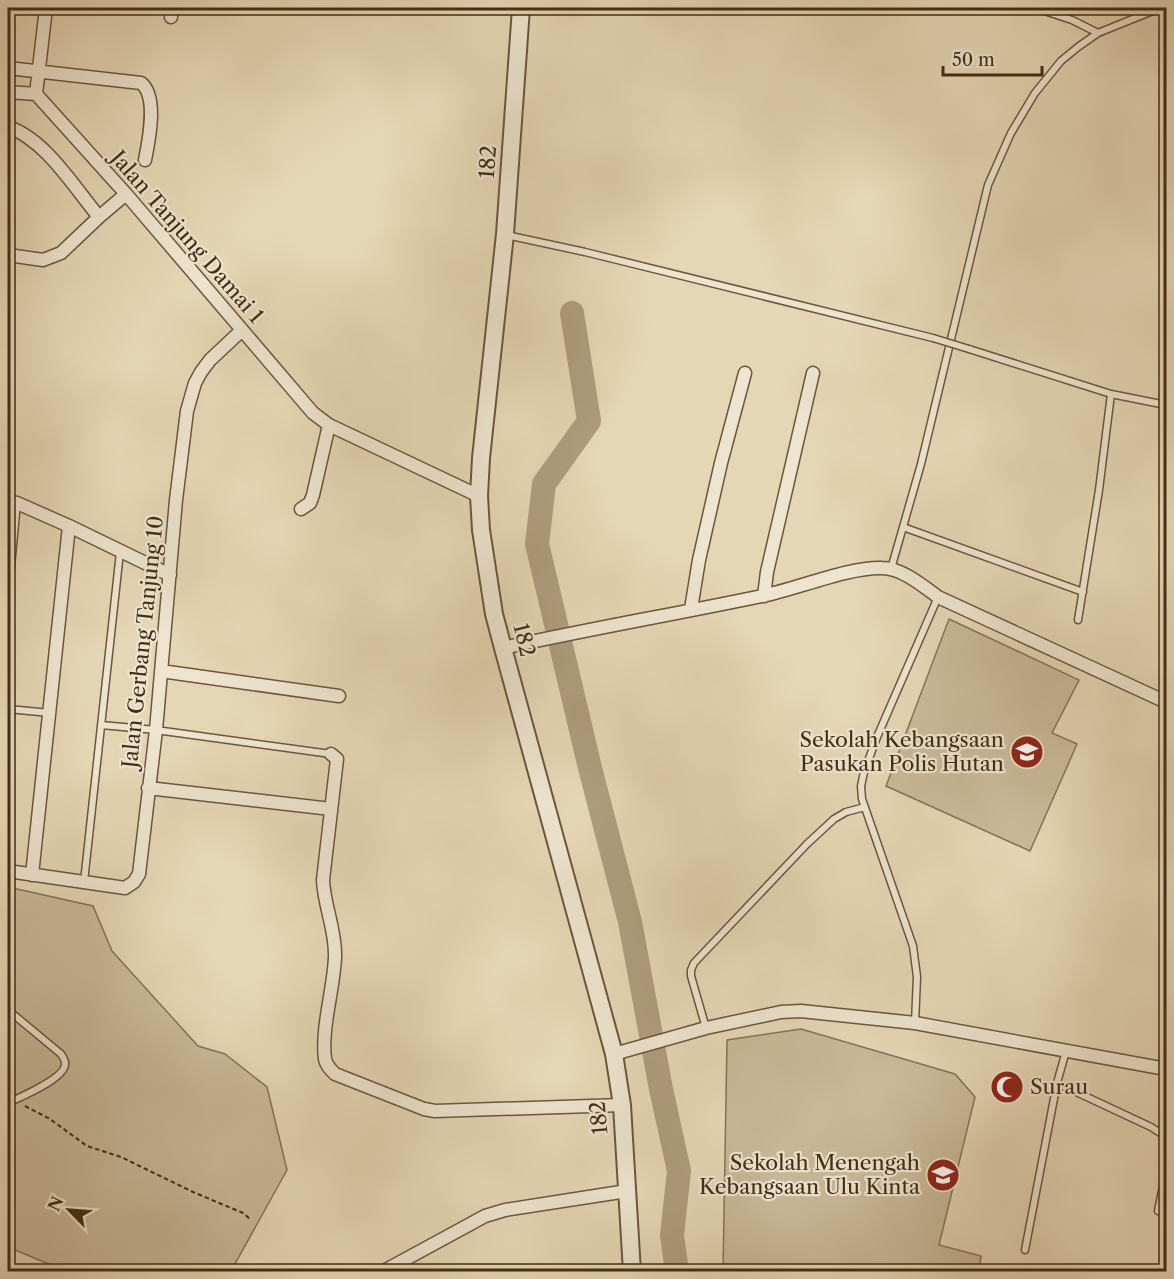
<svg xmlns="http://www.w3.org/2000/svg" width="1174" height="1279" font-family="'Libre Caslon Text',serif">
  <rect width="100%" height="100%" fill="#e5d6b5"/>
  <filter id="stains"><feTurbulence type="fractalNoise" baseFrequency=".00333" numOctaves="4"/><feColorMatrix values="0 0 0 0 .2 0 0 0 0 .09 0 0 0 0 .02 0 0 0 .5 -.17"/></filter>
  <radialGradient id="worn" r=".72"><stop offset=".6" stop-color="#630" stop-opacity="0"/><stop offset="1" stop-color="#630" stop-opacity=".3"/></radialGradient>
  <path fill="#c9b99a" stroke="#867357" stroke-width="1.5" d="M949,619L1079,680L1052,733L1077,744L1030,851L886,786Z
    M8,887L93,906L112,951L198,1046L225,1054L267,1087L287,1170L231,1271H65L8,1247Z
    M801,1029L955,1074L975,1097L939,1245L981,1256L979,1271H723L727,1040Z"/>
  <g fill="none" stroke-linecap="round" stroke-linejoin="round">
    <path stroke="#ae9d7e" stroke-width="24" d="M572,313L589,421L544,484L537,544L590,768L630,922L661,1089L679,1171L672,1235L677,1272"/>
    <defs>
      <path id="service" d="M1035,8L1072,20L1098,33
        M506,235L585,252L933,338
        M969,349L1111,394L1166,405
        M903,527L1083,592
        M891,569L921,464L988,185L1011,133L1035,93L1061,61L1078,47L1098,33L1160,8
        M8,598L17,503
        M1078,620L1099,490L1111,394
        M8,709L50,713
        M101,725L156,730L331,754
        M84,882L120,552
        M8,1010L61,1054C63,1057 65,1060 65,1063C67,1078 20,1097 8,1103
        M915,1023L917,977L913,946L862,799L861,786L864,772L877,737L938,597
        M706,1028L691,976V970L694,963L807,844L834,819L846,812L865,807
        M1057,1083L1151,1127L1162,1134L1166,1140
        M1158,1211L1166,1171
        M1025,1250L1057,1083L1066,1051"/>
      <path id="minor" d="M171,17L172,8
        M8,68L141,83C158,96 149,140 145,160
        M8,92L36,94L126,194L313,413L329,425L479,496
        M36,94L46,8
        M8,127C45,139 74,187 99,217
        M8,255L43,260L61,253L99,217L126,194
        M8,502L17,503L69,526L170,575
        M301,509L310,503L313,495L329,425
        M764,596L767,572L813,373
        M691,609L699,560L721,463L745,373
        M503,648C589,629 676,614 762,596C797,589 848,567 882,568C902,568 923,586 938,597L1166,702
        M161,671L339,696
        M331,754L337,759L323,880C324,906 336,930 335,957C334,988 321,1028 325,1059C326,1065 330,1069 335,1074L424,1109L435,1111L622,1105
        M148,788L331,809
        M8,871L125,888L134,882L139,874L156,730L176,500L187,411L195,383L201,372L210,360L241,331
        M32,875L69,526
        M614,1054L706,1028L781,1012L801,1011L915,1023L1166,1069
        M382,1272L485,1216L505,1210L627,1191"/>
      <path id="tertiary" d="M521,8L505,234L481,458L479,496L481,530L494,614L503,648L614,1054L622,1105L632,1272"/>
    </defs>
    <use href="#service" stroke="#6b573c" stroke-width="9"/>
    <use href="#minor" stroke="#6b573c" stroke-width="15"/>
    <use href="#tertiary" stroke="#6b573c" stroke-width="20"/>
    <path stroke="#422d14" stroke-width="2" stroke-dasharray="4.5 3" stroke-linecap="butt" d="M25,1106L50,1119L87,1146L121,1157L193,1192L243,1213L250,1219"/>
    <use href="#service" stroke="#eee4cf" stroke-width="6"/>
    <use href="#minor" stroke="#eee4cf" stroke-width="12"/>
    <use href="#tertiary" stroke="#eee4cf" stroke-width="16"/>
    <defs>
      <path id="service-bridge" d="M933,338L969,349"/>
    </defs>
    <use href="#service-bridge" stroke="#6b573c" stroke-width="9" stroke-linecap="butt"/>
    <use href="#service-bridge" stroke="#eee4cf" stroke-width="6"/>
  </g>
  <defs>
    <symbol id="school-disc" viewBox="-11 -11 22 22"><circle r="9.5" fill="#8f2418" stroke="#eee4cf"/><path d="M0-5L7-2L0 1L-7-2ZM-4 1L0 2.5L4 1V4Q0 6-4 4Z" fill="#fff"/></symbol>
    <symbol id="mosque-disc" viewBox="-11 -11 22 22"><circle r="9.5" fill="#8f2418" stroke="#eee4cf"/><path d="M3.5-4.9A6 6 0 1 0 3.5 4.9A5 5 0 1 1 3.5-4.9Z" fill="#fff"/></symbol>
  </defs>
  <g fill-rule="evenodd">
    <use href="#school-disc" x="1008" y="733" width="38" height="38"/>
    <use href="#mosque-disc" x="988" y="1068" width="38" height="38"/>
    <use href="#school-disc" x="924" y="1156" width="38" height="38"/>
  </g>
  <g text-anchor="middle" stroke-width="4.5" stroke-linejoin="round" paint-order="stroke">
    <g font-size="21" fill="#422d14" stroke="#eee4cf">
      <text transform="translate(488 162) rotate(-86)" y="7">182</text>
      <text transform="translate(187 237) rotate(49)" y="7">Jalan Tanjung Damai 1</text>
      <text transform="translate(524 640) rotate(76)" y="7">182</text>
      <text transform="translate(143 642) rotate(-84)" y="7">Jalan Gerbang Tanjung 10</text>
      <text transform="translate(599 1118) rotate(-95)" y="7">182</text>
    </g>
    <g font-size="21" fill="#422d14" stroke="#eee4cf" text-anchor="end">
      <text x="1004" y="747">Sekolah Kebangsaan<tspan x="1004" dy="24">Pasukan Polis Hutan</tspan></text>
      <text x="1030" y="1094" text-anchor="start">Surau</text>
      <text x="920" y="1170">Sekolah Menengah<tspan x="920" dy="24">Kebangsaan Ulu Kinta</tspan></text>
    </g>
  </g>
  <rect width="1174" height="1279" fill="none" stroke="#e5d6b5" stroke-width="30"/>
  <rect x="9" y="9" width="1156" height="1261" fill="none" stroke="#422d14" stroke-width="3"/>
  <rect x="15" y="15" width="1144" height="1249" fill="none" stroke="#422d14" stroke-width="1.5"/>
  <g transform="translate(69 1210) rotate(295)" stroke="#eee4cf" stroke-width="4.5" paint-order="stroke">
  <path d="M0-4.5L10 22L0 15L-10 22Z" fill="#422d14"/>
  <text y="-9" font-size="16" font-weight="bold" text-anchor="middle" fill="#422d14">N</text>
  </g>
  <path d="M943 66v9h99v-9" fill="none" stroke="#422d14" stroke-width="3"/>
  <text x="952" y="66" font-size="18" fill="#422d14" stroke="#eee4cf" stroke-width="4.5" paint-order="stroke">50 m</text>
  <rect width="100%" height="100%" filter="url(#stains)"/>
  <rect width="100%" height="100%" fill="url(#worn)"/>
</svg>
